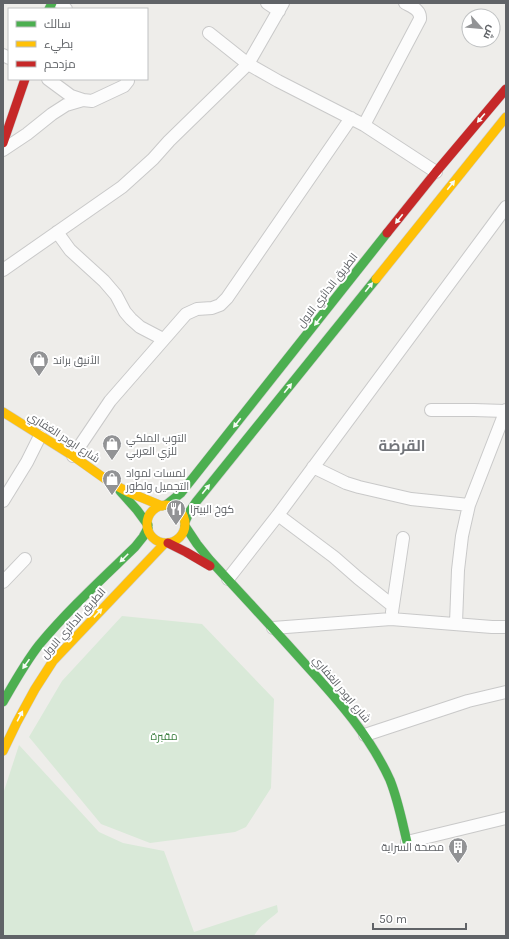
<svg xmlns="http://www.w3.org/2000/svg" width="509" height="939" font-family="Karla,Cairo,sans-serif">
  <rect width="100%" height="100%" fill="#eeedea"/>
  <path fill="#d9e9d8" d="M122,616L202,624L274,699L271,788L246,827L235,832L150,843L101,824L29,737L62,681Z
    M19,745L99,832L123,843L164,851L194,932L277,905L278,912C270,919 259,926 254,936H3V794Z"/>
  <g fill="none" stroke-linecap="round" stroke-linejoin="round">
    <defs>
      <path id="street" d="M60,3L66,9
        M267,3L279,11
        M209,33L248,64L278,81L364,125L436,172
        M3,55L9,58
        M48,79L71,96L83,100L92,101L124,86L128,81V79
        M364,125L420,19C421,10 412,7 405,3
        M3,150L27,134L52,114L66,105L83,100
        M57,232L70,250L104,281L116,295L125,312L131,319L140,327L163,339
        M3,270L122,187L153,159L169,141L248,64L283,3
        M431,410H474L505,411
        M73,456L110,401L186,314L197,309L212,308L220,305L227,298L351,118
        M313,467L346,483L359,487L411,499L469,505
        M3,501L27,462L40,436
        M278,515L334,557L358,578L393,606
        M228,579L278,515L506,207
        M3,582L25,559
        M392,612L403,538
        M456,623L458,570L462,536L469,505L506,410
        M273,628L391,619L492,627H506
        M365,735L468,701L506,692
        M407,842L506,818"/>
      <path id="fast" d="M49,9L52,3
        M120,491L137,510L148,525
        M166,505L181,493L387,233
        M185,522L190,511L196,502L376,279
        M185,526L197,544L209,559C241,594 274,629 306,665C338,700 370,736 390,780C398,800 402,821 407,842
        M3,702C14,683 25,663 39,645C68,610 102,579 135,547L143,537L148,528"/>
      <path id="slow" d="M376,279L506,117
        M3,412L73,456L111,483L128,492L162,506
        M147 524a19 19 0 1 1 38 0a19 19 0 1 1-38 0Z
        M3,751L17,722L35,689L53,661L165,543"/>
      <path id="jam" d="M3,143L25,79
        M387,233L436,172L506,89
        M168,543L186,552L210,566"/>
    </defs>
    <use href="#street" stroke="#c9c9c9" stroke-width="14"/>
    <use href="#fast" stroke="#cbcbcb" stroke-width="10"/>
    <use href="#slow" stroke="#cbcbcb" stroke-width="10"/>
    <use href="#jam" stroke="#cbcbcb" stroke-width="10"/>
    <use href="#street" stroke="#fcfcfc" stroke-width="12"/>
    <use href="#fast" stroke="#4caf50" stroke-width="9"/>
    <use href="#slow" stroke="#ffc107" stroke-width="9"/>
    <use href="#jam" stroke="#c62828" stroke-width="9"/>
  </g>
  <defs><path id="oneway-solid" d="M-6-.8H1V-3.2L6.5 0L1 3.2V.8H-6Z"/></defs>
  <g fill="#f6fbf6">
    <use href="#oneway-solid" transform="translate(481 118) rotate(130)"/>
    <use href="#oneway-solid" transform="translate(451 185) rotate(-51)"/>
    <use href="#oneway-solid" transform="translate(399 219) rotate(128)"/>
    <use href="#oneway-solid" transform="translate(369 287) rotate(-51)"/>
    <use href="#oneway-solid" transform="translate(318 321) rotate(128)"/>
    <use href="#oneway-solid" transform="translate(288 388) rotate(-51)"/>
    <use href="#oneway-solid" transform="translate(237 423) rotate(128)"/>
    <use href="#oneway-solid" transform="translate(206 489) rotate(-51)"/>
    <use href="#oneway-solid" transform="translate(124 558) rotate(135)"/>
    <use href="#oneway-solid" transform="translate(98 613) rotate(-47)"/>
    <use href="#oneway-solid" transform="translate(26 664) rotate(125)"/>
    <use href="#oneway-solid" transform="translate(20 716) rotate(-62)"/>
  </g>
  <defs>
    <symbol id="shop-pin" viewBox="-11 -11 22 30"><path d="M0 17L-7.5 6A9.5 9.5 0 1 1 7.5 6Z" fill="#929395" stroke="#fff"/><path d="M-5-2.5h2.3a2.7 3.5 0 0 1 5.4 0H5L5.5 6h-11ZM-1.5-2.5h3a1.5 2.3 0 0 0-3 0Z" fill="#fff"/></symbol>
    <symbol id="restaurant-pin" viewBox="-11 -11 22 30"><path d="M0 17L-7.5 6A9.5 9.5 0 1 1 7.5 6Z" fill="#929395" stroke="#fff"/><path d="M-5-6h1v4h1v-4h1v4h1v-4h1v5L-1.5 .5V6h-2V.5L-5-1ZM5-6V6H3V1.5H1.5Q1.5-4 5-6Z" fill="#fff"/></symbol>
    <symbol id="building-pin" viewBox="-11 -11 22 30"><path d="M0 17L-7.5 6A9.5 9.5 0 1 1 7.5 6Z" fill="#929395" stroke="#fff"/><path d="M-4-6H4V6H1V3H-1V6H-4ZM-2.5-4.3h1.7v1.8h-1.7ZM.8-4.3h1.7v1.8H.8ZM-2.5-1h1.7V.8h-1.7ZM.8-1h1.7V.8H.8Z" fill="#fff"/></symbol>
  </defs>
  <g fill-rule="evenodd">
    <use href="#shop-pin" x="28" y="349" width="22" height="30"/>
    <use href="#shop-pin" x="101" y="433" width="22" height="30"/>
    <use href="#shop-pin" x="101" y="468" width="22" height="30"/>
    <use href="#restaurant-pin" x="165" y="498" width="22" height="30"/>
    <use href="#building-pin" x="447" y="836" width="22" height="30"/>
  </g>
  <g text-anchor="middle" stroke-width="4" stroke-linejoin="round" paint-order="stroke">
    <g font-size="11" fill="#606367" stroke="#fff">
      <text transform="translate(327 290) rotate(-52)" y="4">الطريق الدائري الاول</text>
      <text transform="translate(64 437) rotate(33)" y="4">شارع ابودر الغفاري</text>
      <text transform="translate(73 623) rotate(-48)" y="4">الطريق الدائري الاول</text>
      <text transform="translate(342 689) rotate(50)" y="4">شارع ابودر الغفاري</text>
    </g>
    <g font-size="11" fill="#606367" stroke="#fff" text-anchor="start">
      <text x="53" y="364">الأنيق براند</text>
      <text x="126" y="442">التوب الملكي<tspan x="126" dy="13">للزي العربي</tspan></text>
      <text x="126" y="477">لمسات لمواد<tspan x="126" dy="13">التجميل ولطور</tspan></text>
      <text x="190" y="513">كوخ البيتزا</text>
      <text x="444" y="851" text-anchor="end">مصحة السراية</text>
    </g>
    <g font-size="11" fill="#3e8042" stroke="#fff">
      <text x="164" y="740">مقبرة</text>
    </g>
    <g font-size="15" font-weight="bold" fill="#717479" stroke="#fff">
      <text x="402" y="451">القرضة</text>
    </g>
  </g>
  <rect width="509" height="939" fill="none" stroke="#606367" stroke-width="8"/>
  <rect x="8" y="8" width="140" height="72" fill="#ffffff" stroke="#bfc1c2"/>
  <rect x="16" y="21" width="20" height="6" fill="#4caf50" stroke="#bfc1c2"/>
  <text x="44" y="28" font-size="12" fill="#606367">سالك</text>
  <rect x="16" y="41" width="20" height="6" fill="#ffc107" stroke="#bfc1c2"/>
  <text x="44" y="48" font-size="12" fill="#606367">بطيء</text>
  <rect x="16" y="61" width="20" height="6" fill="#c62828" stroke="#bfc1c2"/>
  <text x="44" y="68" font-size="12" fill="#606367">مزدحم</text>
  <g transform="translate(481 28) rotate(117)"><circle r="19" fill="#ffffff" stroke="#bfc1c2"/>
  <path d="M0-3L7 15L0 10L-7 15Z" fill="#929395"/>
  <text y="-6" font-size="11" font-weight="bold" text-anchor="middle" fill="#606367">ش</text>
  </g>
  <path d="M373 923v6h93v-6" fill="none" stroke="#606367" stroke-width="2"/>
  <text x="379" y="923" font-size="12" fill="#606367" stroke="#ffffff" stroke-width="3" paint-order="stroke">50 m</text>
</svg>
